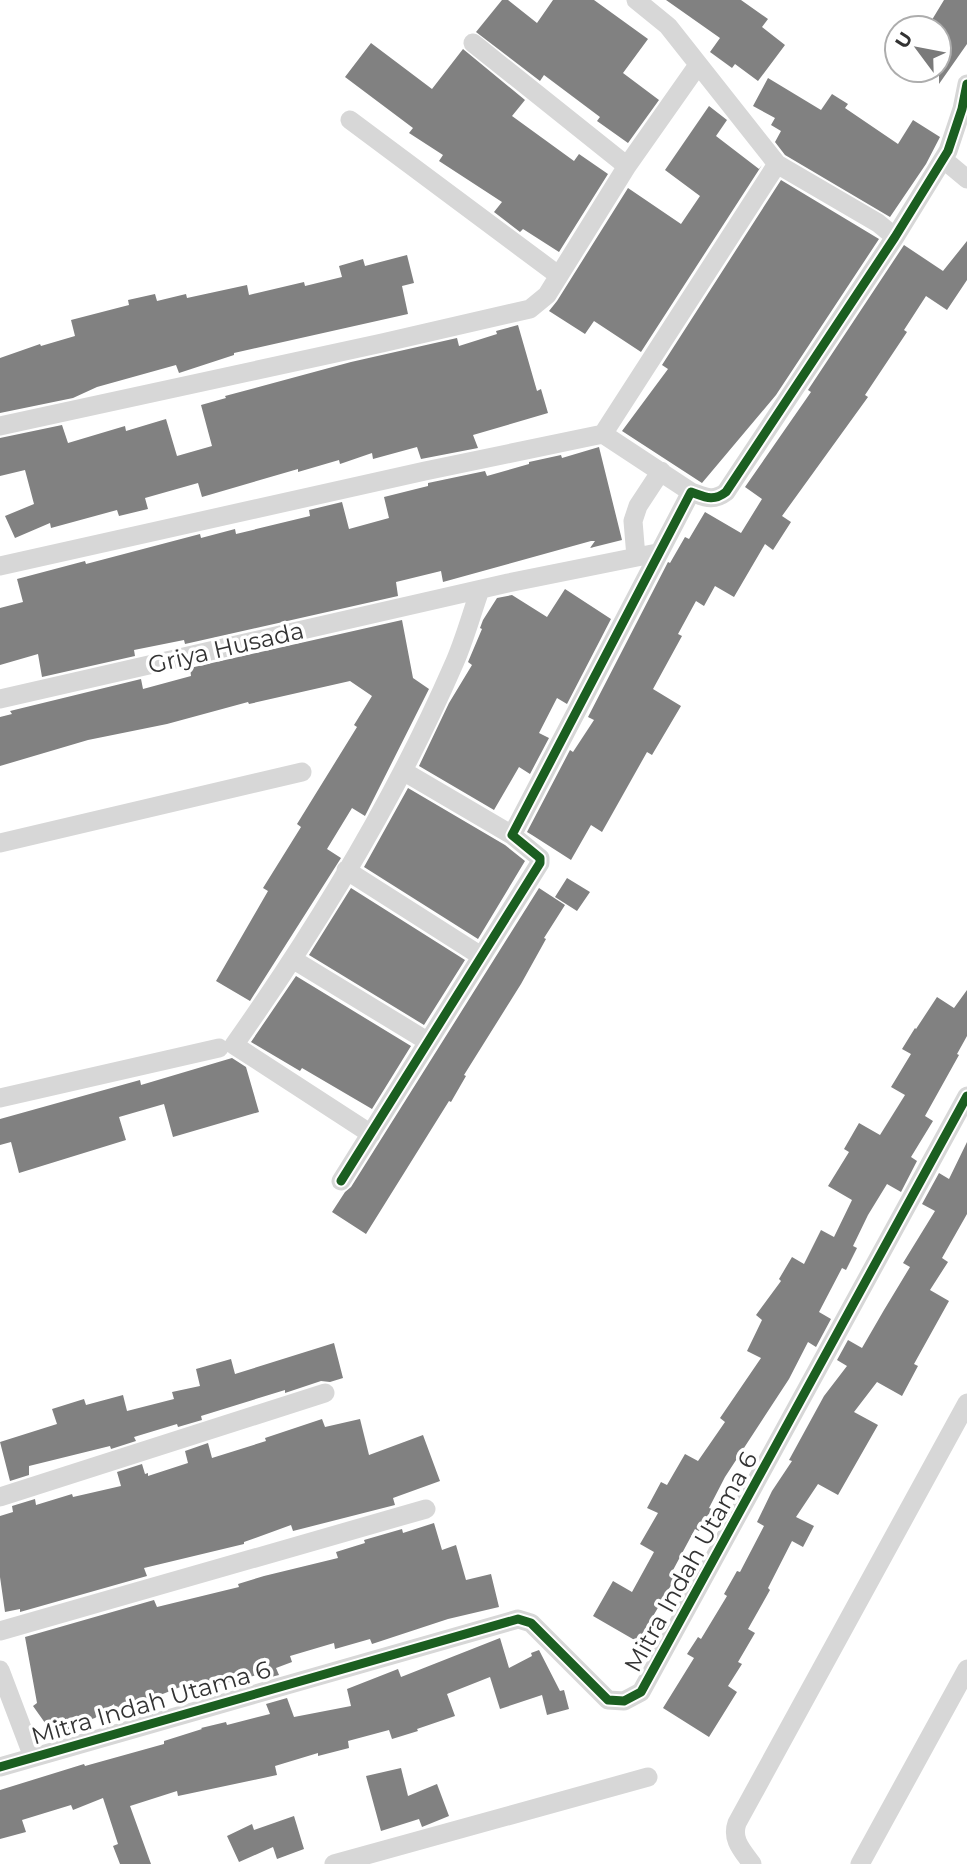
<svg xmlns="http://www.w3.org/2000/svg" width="967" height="1864" font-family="Montserrat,sans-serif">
  <rect width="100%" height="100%" fill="#fff"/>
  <path fill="#818181" d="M502,0H508L537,23L553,0H594L648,39L623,73L659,100L628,143L597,121L600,117L544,75L540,81L476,32Z
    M666,0H741L768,19L762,27L785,45L758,81L735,64L732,68L710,52L720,38Z
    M944,0H967V44L939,84V28H927Z
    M371,43L432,89L463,49L525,100L512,116L574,161L579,154L608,174L559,252L523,229L520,232L494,212L502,202L439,161L443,155L409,133L413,128L345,77Z
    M768,78L821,110L832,94L848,104L845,108L898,144L913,120L940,137L926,164L890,217L785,155L775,142L781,131L771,125L775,118L753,106Z
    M709,106L727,120L716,136L759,169L762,165L641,352L594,321L585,334L549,311L557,301L628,188L681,224L700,196L665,170Z
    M781,180L879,239L776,395L702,483L622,431L668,369L662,365Z
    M967,241V280L947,310L926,296L904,330L907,332L865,395L868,397L782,516L791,522L773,550L765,544L734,597L715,586L704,606L696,601L678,634L682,636L653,689L681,706L652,755L647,752L602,832L591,825L571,860L532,835L527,832L570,750L573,752L594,720L588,717L668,562L670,563L685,537L689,539L705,512L741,533L762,499L745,487L811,392L808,390L904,245L943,271Z
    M407,255L414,283L402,286L408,314L234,353V355L179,373L176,365L97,387L73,398L0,413V358L40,344L41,346L75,336L71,320L129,305L128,300L155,294L157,301L186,294L187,298L247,285L249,295L304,282L305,286L342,277L339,266L363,259L365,266Z
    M518,325L537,391L541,389L548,413L473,435L478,448L421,459L417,447L373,459L372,453L340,464L339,460L298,472V469L202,497L198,483L145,498L148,509L119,516L117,510L51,528L50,523L15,538L5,516L34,504L25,470L0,476V438L62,425L68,443L125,426L126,431L166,419L177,456L212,446L201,405L226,398L225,396L351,362L457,338L459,346L497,334L496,331Z
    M599,447L622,540L590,548L595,541H591L443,582L441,571L396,582L398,596L185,644L184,640L134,650L135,656L42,677L38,654L0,665V608L23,602L17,579L85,561L86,564L200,534L201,538L235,529L236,534L310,516L309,510L342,502L349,529L389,518L384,497L428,486V483L485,471L487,476L529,464V462L561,455L562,458Z
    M565,589L611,619L567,704L557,698L539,733L549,738L530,774L519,767L494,810L419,766L449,703L472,665L468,662L482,629L480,628L483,620L497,598L512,595L547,617Z
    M402,620L413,678L429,689L365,816L352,808L327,849L341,858L250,1001L216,981L268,891L263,888L301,827L297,824L357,727L354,725L372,696L350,681L249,704L248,702L167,724L88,740L0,766V717L12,714L10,711L141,679L143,689L191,676L190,668Z
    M408,788L505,845L525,861L478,939L364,867Z
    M567,878L590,892L577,911L555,897Z
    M351,888L465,960L424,1025L309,955Z
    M539,888L565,905L544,938L546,939L521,984L464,1075L466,1076L451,1102L449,1101L366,1234L332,1212L345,1192L351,1187Z
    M296,976L411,1046L372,1109L302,1068L300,1071L251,1042Z
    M967,990V1036L957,1054L959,1055L925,1116L933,1121L911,1157L917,1161L901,1192L887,1184L868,1215L853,1246L857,1248L846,1270L842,1268L819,1312L831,1319L816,1347L808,1342L789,1379L725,1477L709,1508L712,1509L699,1531L695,1529L672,1572L677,1575L638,1642L593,1616L613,1581L632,1592L654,1552L640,1544L658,1513L647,1508L661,1482L667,1485L685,1454L698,1461L725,1422L720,1418L761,1358L747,1351L762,1320L756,1315L781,1281L779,1279L792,1257L804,1264L821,1230L834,1237L852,1200L828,1186L849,1152L844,1149L859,1123L880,1135L905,1095L891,1087L911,1054L902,1049L915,1028L916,1029L937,997L954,1008Z
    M232,1058L246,1067L259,1112L173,1137L164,1104L119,1117L126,1140L19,1173L11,1142L0,1145V1119L140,1080L141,1085Z
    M967,1142V1214L942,1258L948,1262L930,1290L949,1301L914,1364L918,1366L902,1396L877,1382L854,1412L878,1425L838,1495L818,1484L796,1517L814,1526L803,1547L792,1541L768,1588L770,1590L748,1629L755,1633L738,1662L742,1664L728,1686L737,1692L709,1737L663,1708L694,1658L687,1654L698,1637L701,1639L727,1596L724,1594L737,1571L740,1572L764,1526L757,1522L772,1491L792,1461L789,1460L824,1396L847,1366L837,1360L848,1340L862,1348L884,1310L910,1267L903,1263L935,1211L922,1204L939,1173L949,1179Z
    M334,1343L343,1378L330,1382L321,1381L285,1393V1390L201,1416L202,1420L178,1427L177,1424L134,1437L136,1441L111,1449L110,1446L29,1466V1475L10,1481L0,1442L57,1424L52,1409L84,1399L86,1405L123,1395L127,1411L174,1399L172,1392L200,1386L196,1369L231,1359L235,1374Z
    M322,1419L325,1427L360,1419L369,1455L423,1435L440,1481L393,1498L395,1505L293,1531L291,1525L244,1542V1544L144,1568L147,1576L20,1612V1609L5,1612L0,1577V1516L13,1512L12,1506L35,1499L36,1505L72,1494L73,1497L121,1486L117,1472L142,1464L145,1474L148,1473V1476L188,1463L185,1451L208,1443L212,1458L266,1441L265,1438Z
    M434,1523L442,1550L456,1545L466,1580L491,1574L499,1607L448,1619L372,1644L370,1639L335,1649L334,1643L290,1656L292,1662L276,1668L279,1675L259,1680L257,1675L196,1691L193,1682L150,1699L151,1703L116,1713L114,1704L95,1718L82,1722L83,1728L55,1737L33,1706L37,1703L25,1637L154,1600L157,1607L239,1587L238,1584L264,1576L338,1558L336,1552L365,1543L364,1540L402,1529L403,1533Z
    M500,1638L509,1668L532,1656L531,1653L539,1650L560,1691L564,1690L569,1709L547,1715L542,1695L500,1709L490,1677L447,1694L455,1716L417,1729L418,1731L392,1739L389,1730L348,1741L349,1748L318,1756V1753L275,1766L277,1775L178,1796L177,1791L130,1806L151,1864H120L113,1846L118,1844L103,1798L73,1810L71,1805L22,1820L26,1832L0,1839V1790L84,1764L85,1766L164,1744V1741L202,1729L201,1728L226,1722L227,1725L270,1714L266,1704L287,1698L294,1717L351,1706L347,1689L398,1669L401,1677Z
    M401,1768L408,1796L437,1784L449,1816L422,1827L419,1819L381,1831L366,1776Z
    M294,1816L304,1849L277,1859L273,1847L239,1862L227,1836L252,1824L254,1830Z"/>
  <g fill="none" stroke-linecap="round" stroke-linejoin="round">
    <path stroke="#d7d7d7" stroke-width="19" d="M636,0L668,26L777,164
      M473,43L627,166L698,65
      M350,120L558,275
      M943,159L967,179
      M0,426L382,343L530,309L547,295L627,166
      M603,434L777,164L878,223L895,237
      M636,557L633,521L638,506L661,471
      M0,566L425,471L603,434L691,492
      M0,699L508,583L657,553
      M403,771L512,835
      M0,843L302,772
      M346,870L481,956
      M294,960L427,1041
      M0,1098L219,1048
      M371,1134L234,1045C318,926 395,799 453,666C464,642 471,615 480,590
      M341,1181L540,863V858L512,835L691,492C705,497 713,502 726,492L895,237L948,151L962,109L967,84
      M0,1497L325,1393
      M0,1631L426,1509
      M0,1670L33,1757
      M0,1767L518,1619L531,1623L608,1700L624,1701L641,1692L967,1096
      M334,1864L648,1777
      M752,1864C743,1851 731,1840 737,1823L967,1403
      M860,1864L967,1669"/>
    <defs>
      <path id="cycleway" d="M341,1181L540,863V858L512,835L691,492C705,497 713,502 726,492L895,237L948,151L962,109L967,84
        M0,1767L518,1619L531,1623L608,1700L624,1701L641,1692L967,1096"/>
    </defs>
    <use href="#cycleway" stroke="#fff" stroke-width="13"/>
    <use href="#cycleway" stroke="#1b5e20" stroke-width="9"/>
  </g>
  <g text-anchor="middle" stroke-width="7" stroke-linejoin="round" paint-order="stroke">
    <g font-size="24" fill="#333" stroke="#fff">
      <text transform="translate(226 648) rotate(-13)" y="8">Griya Husada</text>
      <text transform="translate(691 1562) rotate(-61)" y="8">Mitra Indah Utama 6</text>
      <text transform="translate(151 1703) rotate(-16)" y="8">Mitra Indah Utama 6</text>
    </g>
  </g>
  <g transform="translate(918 49) rotate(302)"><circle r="33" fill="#ffffff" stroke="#adadad" stroke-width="2"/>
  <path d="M0-5L12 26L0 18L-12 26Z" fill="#7a7a7a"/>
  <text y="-10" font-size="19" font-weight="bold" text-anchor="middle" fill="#333333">U</text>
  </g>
</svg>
